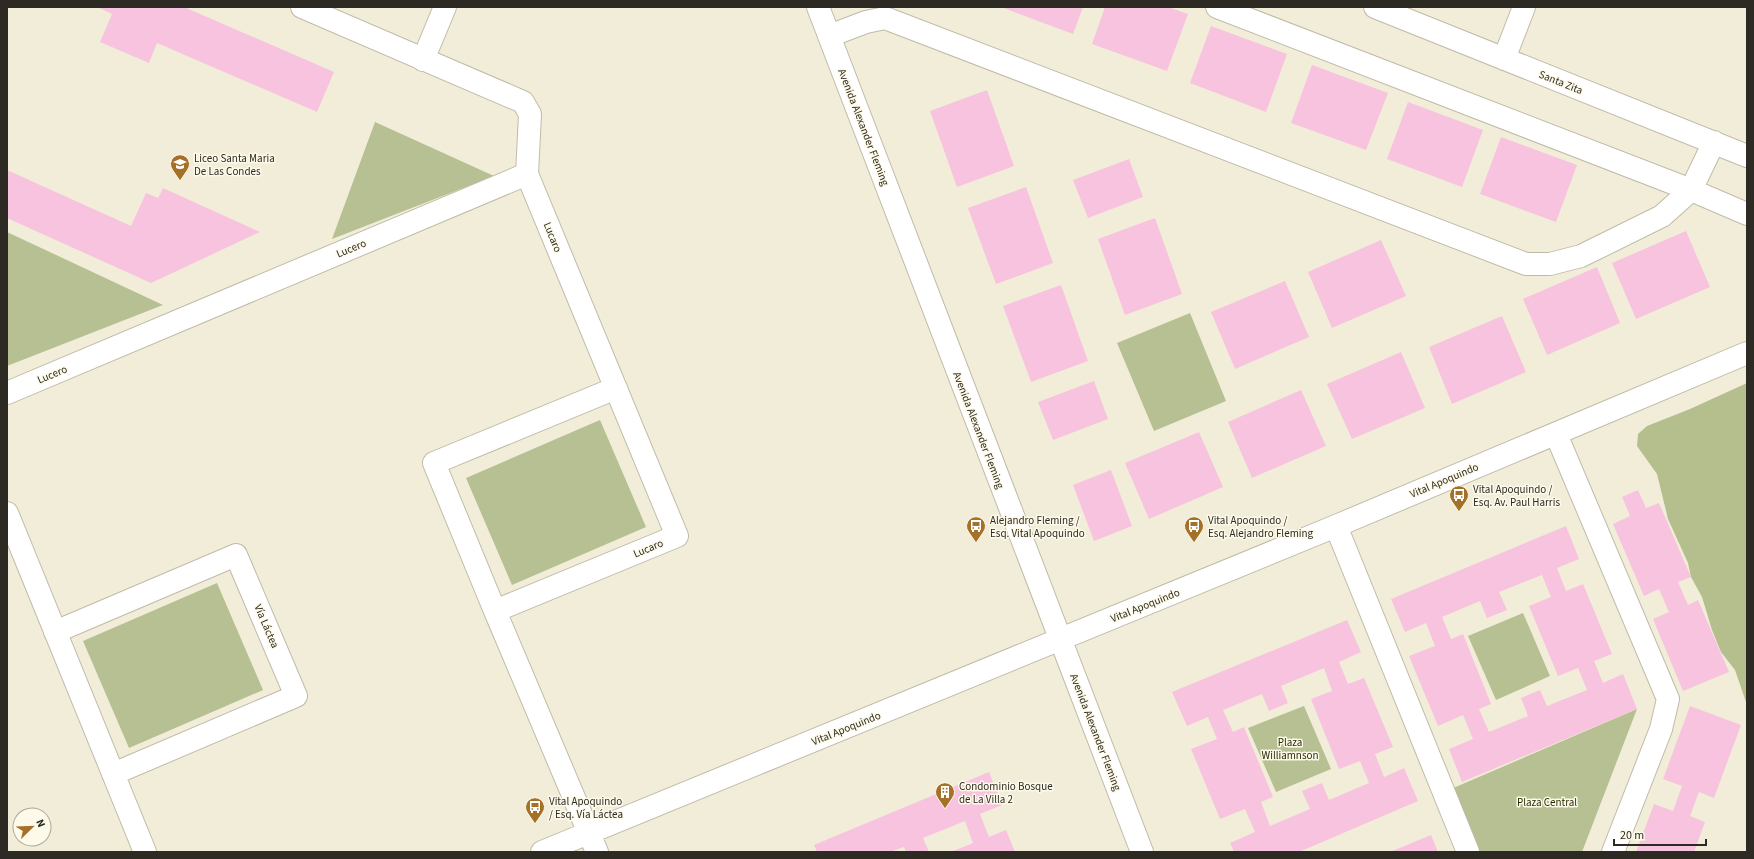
<svg xmlns="http://www.w3.org/2000/svg" width="1754" height="859" font-family="'Source Sans 3',sans-serif">
  <rect width="100%" height="100%" fill="#f2edd9"/>
  <path fill="#b6c092" d="M375,122L494,176L332,239Z
    M7,232L163,305L7,366Z
    M1190,313L1226,401L1154,431L1117,343Z
    M600,420L646,527L512,585L466,478Z
    M217,583L263,690L129,748L83,641Z
    M1523,613L1550,676L1496,700L1468,636Z
    M1304,706L1331,769L1276,792L1248,728Z
    M1637,709L1582,852H1477L1451,789Z"/>
  <path fill="#b5bf8d" d="M1747,383V705L1735,670L1721,652L1712,630L1702,597L1691,577L1688,563L1668,519L1657,474L1637,446L1638,434L1647,426L1690,409Z"/>
  <path fill="#f7c3df" fill-rule="evenodd" d="M97,7H184L334,72L317,112L157,43L149,63L100,42L112,14Z
    M1001,7H1083L1073,34Z
    M1105,7H1168L1188,14L1167,71L1092,44Z
    M1211,26L1287,54L1266,112L1190,83Z
    M1312,65L1388,93L1366,150L1291,123Z
    M987,90L1014,166L957,187L930,111Z
    M1408,102L1483,130L1462,187L1387,159Z
    M1501,137L1577,165L1556,222L1480,194Z
    M1129,159L1143,197L1088,218L1073,180Z
    M7,170L131,226L146,193L158,198L163,188L260,232L151,283L7,218Z
    M1026,187L1053,263L996,284L968,208Z
    M1155,218L1182,294L1125,315L1098,239Z
    M1686,231L1710,287L1636,319L1612,263Z
    M1381,240L1406,296L1332,328L1308,272Z
    M1597,267L1620,323L1547,355L1523,299Z
    M1285,281L1309,337L1235,369L1211,312Z
    M1061,285L1088,361L1031,382L1003,306Z
    M1502,316L1526,372L1452,404L1429,347Z
    M1401,352L1425,408L1352,439L1327,384Z
    M1094,381L1108,419L1053,440L1038,402Z
    M1301,390L1326,446L1252,478L1228,422Z
    M1199,432L1223,487L1149,519L1125,463Z
    M1111,470L1132,526L1094,541L1073,485Z
    M1638,490L1646,508L1659,503L1691,577L1678,582L1688,605L1698,600L1729,672L1683,691L1653,619L1669,612L1659,589L1644,596L1613,524L1630,516L1622,497Z
    M1566,526L1579,559L1557,568L1566,591L1583,584L1612,654L1594,661L1603,683L1623,674L1637,709L1462,782L1449,749L1473,739L1463,715L1438,726L1409,656L1435,646L1426,623L1405,632L1391,599ZM1542,575L1551,597L1529,606L1558,676L1578,668L1587,690L1547,706L1540,690L1521,698L1528,716L1489,732L1479,709L1491,704L1463,634L1451,639L1442,617L1480,601L1487,618L1507,610L1499,592Z
    M1347,620L1361,652L1339,662L1348,684L1364,678L1393,747L1375,754L1384,777L1404,768L1418,801L1299,852H1234L1230,843L1255,832L1245,809L1220,819L1191,749L1217,739L1208,717L1187,726L1172,692ZM1324,668L1332,691L1311,699L1339,769L1360,761L1369,783L1329,800L1322,783L1302,791L1310,809L1270,826L1261,802L1273,797L1244,727L1233,732L1223,710L1262,694L1269,711L1288,703L1281,686Z
    M1690,706L1741,725L1714,798L1699,792L1690,816L1705,822L1694,852H1636L1654,804L1673,811L1682,786L1663,779Z
    M989,772L1002,805L980,814L989,837L1006,830L1015,852H951L973,843L965,821L923,838L929,852H906L904,847L890,852H817L814,845Z
    M1431,835L1438,852H1390Z"/>
  <g fill="none" stroke-linecap="round" stroke-linejoin="round">
    <defs>
      <path id="minor" d="M302,7L523,102L530,114L527,174L677,536L495,611L597,852
        M818,7L1142,852
        M1217,7L1691,190L1747,214
        M1375,7L1747,156
        M829,36L866,22L885,18L1526,264H1550L1581,256L1662,216L1691,190L1714,142
        M1504,59L1524,7
        M423,60L445,7
        M7,393L527,174
        M1556,434L1668,699L1661,729L1613,852
        M7,513L145,852
        M1336,526L1468,852
        M495,611L434,463L616,388
        M55,632L236,555L296,696L113,774
        M542,852L1336,526L1747,353"/>
    </defs>
    <use href="#minor" stroke="#c0bba8" stroke-width="24"/>
    <use href="#minor" stroke="#fff" stroke-width="22"/>
  </g>
  <defs>
    <symbol id="school-pin" viewBox="-11 -11 22 30"><path d="M0 17L-7.5 6A9.5 9.5 0 1 1 7.5 6Z" fill="#a57129" stroke="#fefaea"/><path d="M0-5L7-2L0 1L-7-2ZM-4 1L0 2.5L4 1V4Q0 6-4 4Z" fill="#fff"/></symbol>
    <symbol id="bus-pin" viewBox="-11 -11 22 30"><path d="M0 17L-7.5 6A9.5 9.5 0 1 1 7.5 6Z" fill="#a57129" stroke="#fefaea"/><path d="M-5-6H5V4H4V6H2V4H-2V6H-4V4H-5ZM-3.5-4V0h7V-4ZM-3.5 1.2v1.5H-2V1.2ZM2 1.2v1.5H3.5V1.2Z" fill="#fff"/></symbol>
    <symbol id="building-pin" viewBox="-11 -11 22 30"><path d="M0 17L-7.5 6A9.5 9.5 0 1 1 7.5 6Z" fill="#a57129" stroke="#fefaea"/><path d="M-4-6H4V6H1V3H-1V6H-4ZM-2.5-4.3h1.7v1.8h-1.7ZM.8-4.3h1.7v1.8H.8ZM-2.5-1h1.7V.8h-1.7ZM.8-1h1.7V.8H.8Z" fill="#fff"/></symbol>
  </defs>
  <g fill-rule="evenodd">
    <use href="#school-pin" x="169" y="153" width="22" height="30"/>
    <use href="#bus-pin" x="1448" y="484" width="22" height="30"/>
    <use href="#bus-pin" x="965" y="515" width="22" height="30"/>
    <use href="#bus-pin" x="1183" y="515" width="22" height="30"/>
    <use href="#building-pin" x="934" y="781" width="22" height="30"/>
    <use href="#bus-pin" x="524" y="796" width="22" height="30"/>
  </g>
  <g text-anchor="middle" stroke-width="3" stroke-linejoin="round" paint-order="stroke">
    <g font-size="11" fill="#2c2a22" stroke="#fefaea">
      <text transform="translate(1561 82) rotate(22)" y="4">Santa Zita</text>
      <text transform="translate(864 127) rotate(69)" y="4">Avenida Alexander Fleming</text>
      <text transform="translate(553 237) rotate(68)" y="4">Lucaro</text>
      <text transform="translate(351 248) rotate(-23)" y="4">Lucero</text>
      <text transform="translate(52 374) rotate(-23)" y="4">Lucero</text>
      <text transform="translate(979 430) rotate(69)" y="4">Avenida Alexander Fleming</text>
      <text transform="translate(1444 480) rotate(-23)" y="4">Vital Apoquindo</text>
      <text transform="translate(648 548) rotate(-23)" y="4">Lucaro</text>
      <text transform="translate(1145 605) rotate(-22)" y="4">Vital Apoquindo</text>
      <text transform="translate(267 626) rotate(67)" y="4">Vía Láctea</text>
      <text transform="translate(846 728) rotate(-22)" y="4">Vital Apoquindo</text>
      <text transform="translate(1096 732) rotate(69)" y="4">Avenida Alexander Fleming</text>
    </g>
    <g font-size="11" fill="#2c2a22" stroke="#fefaea" text-anchor="start">
      <text x="194" y="162">Liceo Santa Maria<tspan x="194" dy="13">De Las Condes</tspan></text>
      <text x="1473" y="493">Vital Apoquindo /<tspan x="1473" dy="13">Esq. Av. Paul Harris</tspan></text>
      <text x="990" y="524">Alejandro Fleming /<tspan x="990" dy="13">Esq. Vital Apoquindo</tspan></text>
      <text x="1208" y="524">Vital Apoquindo /<tspan x="1208" dy="13">Esq. Alejandro Fleming</tspan></text>
      <text x="959" y="790">Condominio Bosque<tspan x="959" dy="13">de La Villa 2</tspan></text>
      <text x="549" y="805">Vital Apoquindo<tspan x="549" dy="13">/ Esq. Vía Láctea</tspan></text>
    </g>
    <g font-size="11" fill="#282d05" stroke="#fefaea">
      <text x="1290" y="746">Plaza<tspan x="1290" dy="13">Williamnson</tspan></text>
      <text x="1547" y="806">Plaza Central</text>
    </g>
  </g>
  <rect width="1754" height="859" fill="none" stroke="#2c2a22" stroke-width="16"/>
  <g transform="translate(32 827) rotate(67)"><circle r="19" fill="#fefaea" stroke="#aaa79a"/>
  <path d="M0-3L7 15L0 10L-7 15Z" fill="#a57129"/>
  <text y="-6" font-size="11" font-weight="bold" text-anchor="middle" fill="#2c2a22">N</text>
  </g>
  <path d="M1614 839v6h92v-6" fill="none" stroke="#2c2a22" stroke-width="2"/>
  <text x="1620" y="839" font-size="12" fill="#2c2a22" stroke="#fefaea" stroke-width="3" paint-order="stroke">20 m</text>
</svg>
